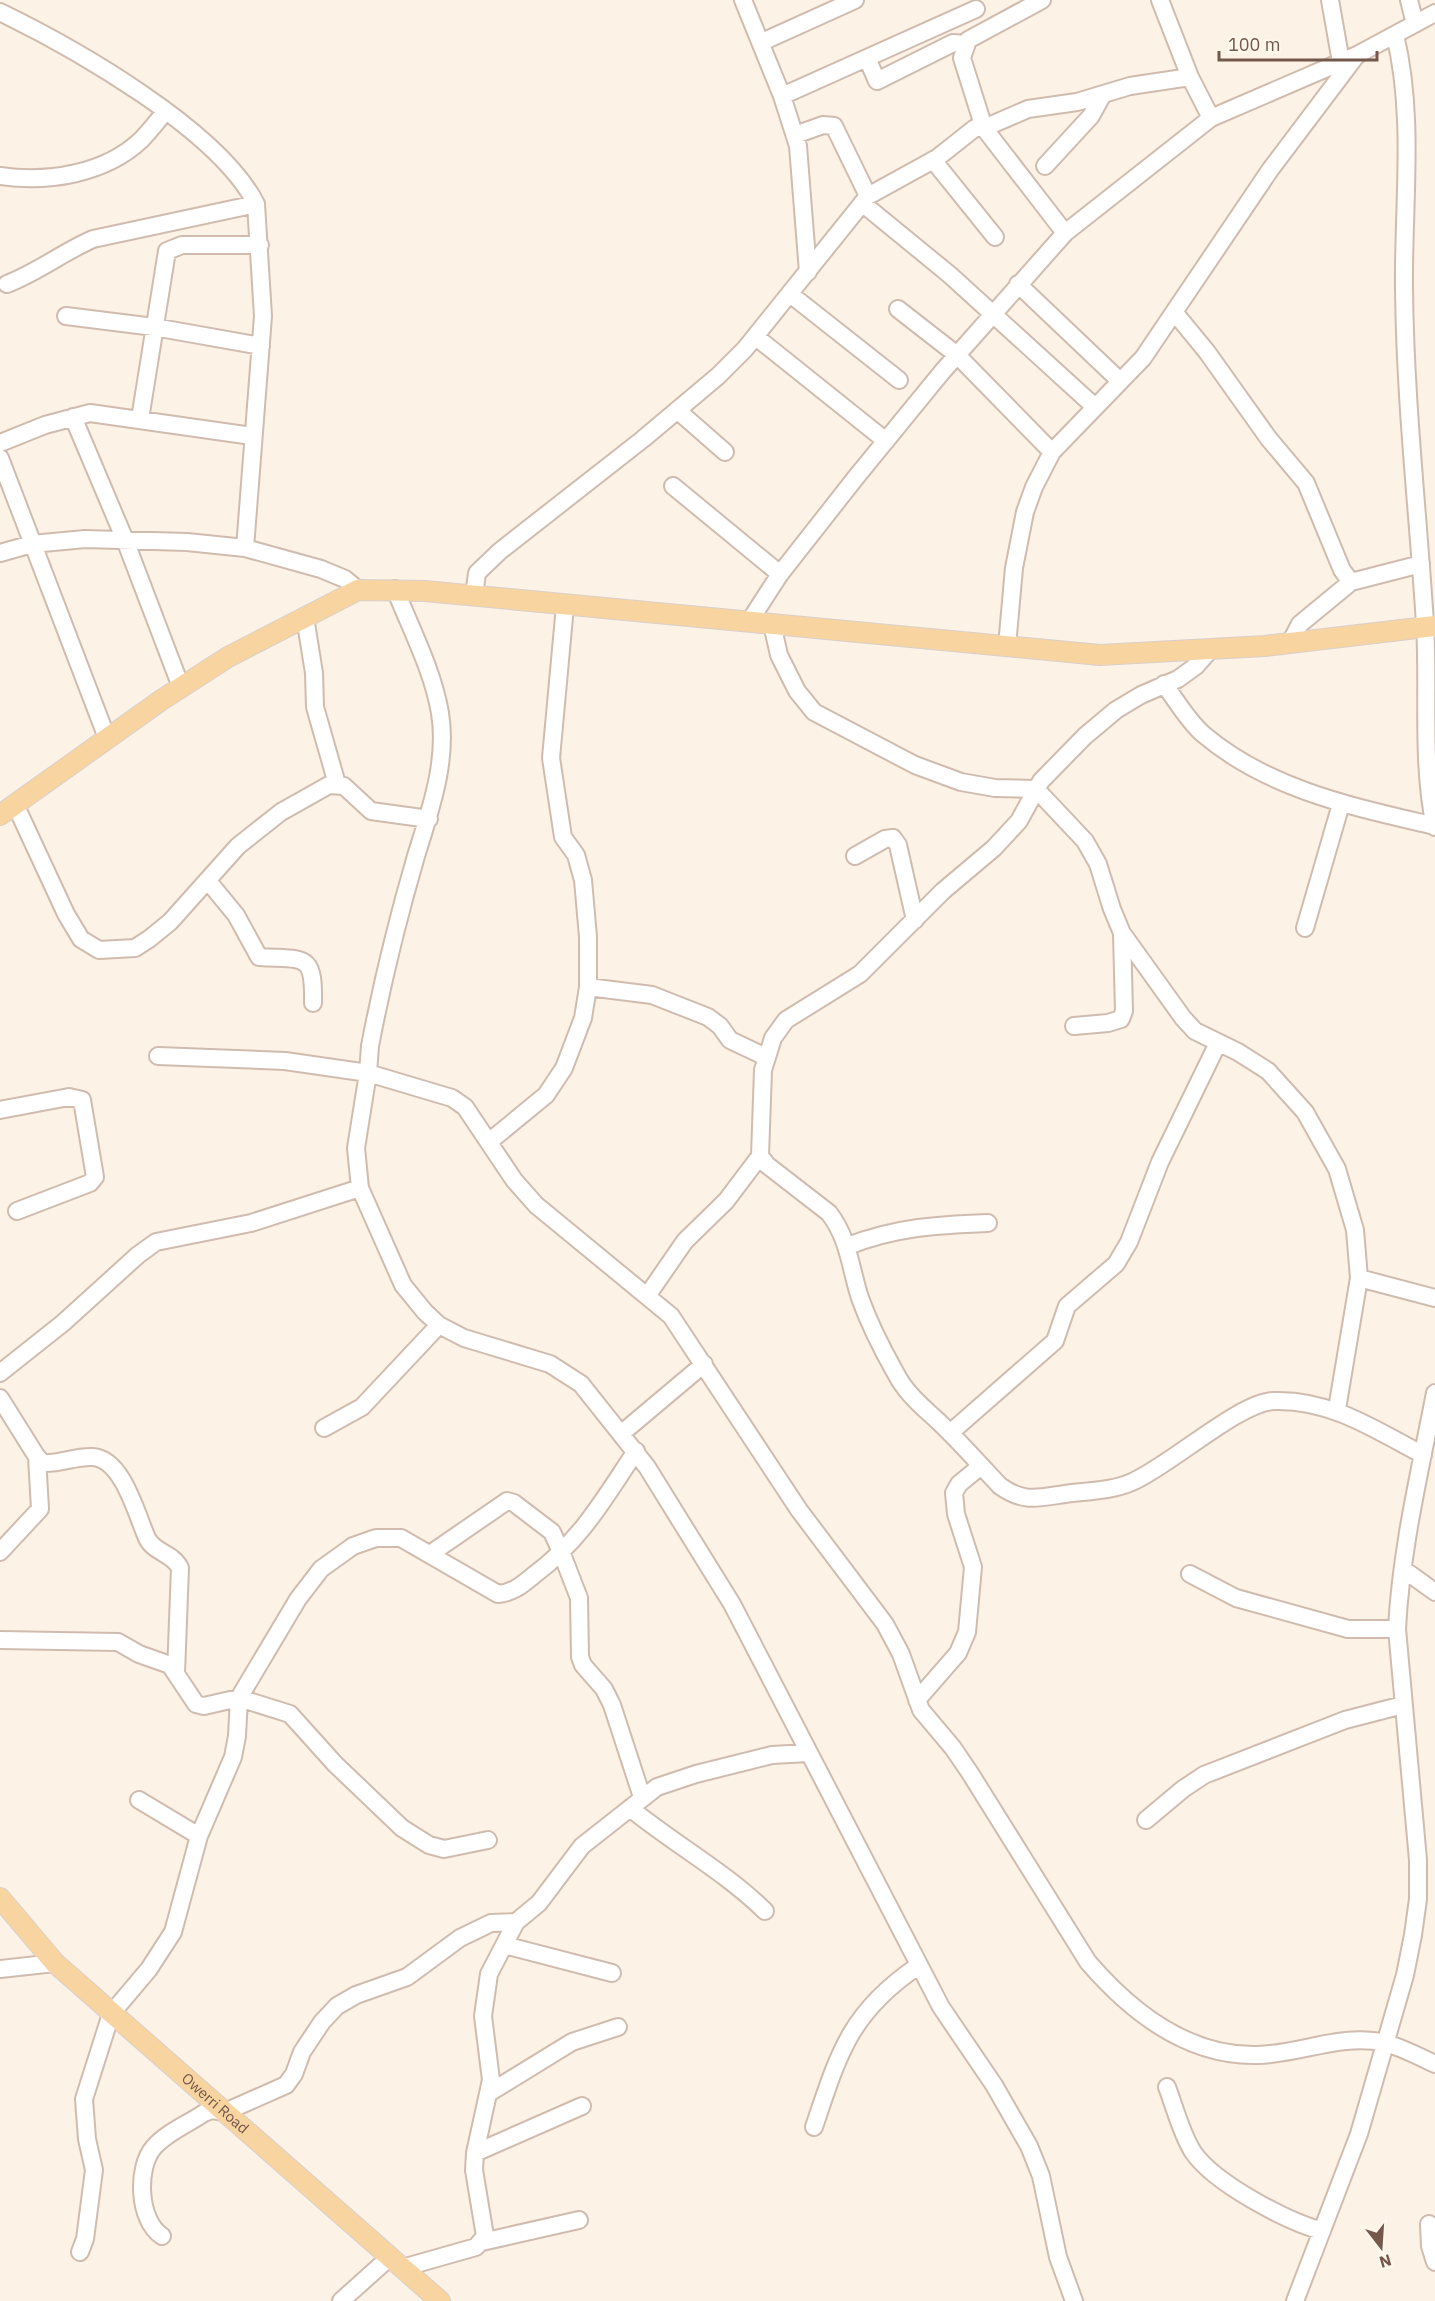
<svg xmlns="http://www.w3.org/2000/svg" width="1435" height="2301" font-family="'IBM Plex Sans',sans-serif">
  <rect width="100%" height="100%" fill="#fcf2e6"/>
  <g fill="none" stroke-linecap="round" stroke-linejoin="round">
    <defs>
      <path id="minor" d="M743,0L782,96L798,146L808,272
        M1042,0L968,40L962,58L984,128L1065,233
        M1160,0L1190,77L1211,118
        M1330,0L1341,62
        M1409,0L1415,24
        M0,12C74,48 219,130 256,204L263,316L245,548
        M1395,35C1415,117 1403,204 1404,288C1405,401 1418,512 1425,624C1429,691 1421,761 1435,827
        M762,42L855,0
        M867,58L877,81L953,43L965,44
        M782,96L976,9
        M795,135L823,125L834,126L868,196
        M933,160L995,237
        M1045,166L1091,116L1102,96
        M0,176C48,183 105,174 141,140C150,131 158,120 166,111
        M862,203L950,275L1095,407
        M7,284C38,272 63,252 93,239L256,204
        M1018,284L1120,381
        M790,294L899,380
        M898,309L957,355L1052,452
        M1175,313L1207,352L1269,439L1306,483L1342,570L1351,582
        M66,316L154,327L261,346
        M756,337L886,441
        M677,410L725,452
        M73,417L125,540L181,687
        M140,419L167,251L182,245H260
        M0,443L45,425L90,413L252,436
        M0,458L107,738
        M673,486L780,574
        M0,553L32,544L85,539L187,542L245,548L321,569L345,579L358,590
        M395,589C411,629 433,671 440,713C448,761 430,811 416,856C398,918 382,983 370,1046L368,1073L356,1148L360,1188L403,1285L425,1312L439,1325L464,1338L550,1364L581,1384L647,1467L732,1604L941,2007L994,2085L1029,2146L1041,2176L1058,2257L1074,2301
        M474,596L477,573L500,551L643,439L718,376L745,349L868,196L937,158L975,128H984L1028,109L1077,102L1130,86L1190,77
        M305,617L314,673L315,707L337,784
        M749,622L780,574L857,476L942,372L1065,233L1211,118L1357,55L1435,13
        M772,624L779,655L797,691L814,712L915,765L961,782L995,788L1036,789L1085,841L1098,864L1112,909L1122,933L1183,1018L1195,1031L1238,1052L1268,1071L1305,1112L1337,1169L1355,1230L1359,1278L1337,1409
        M1290,643L1300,624L1351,582L1421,564
        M1007,646L1014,568L1025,512L1034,487L1052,452L1143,358L1270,170L1356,56
        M1209,651L1196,666L1178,679L1141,695L1116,710L1085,736L1041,781L1019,821L994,848L943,891L860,974L786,1020L773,1038L763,1070L760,1156L767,1165L829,1213C849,1239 850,1267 860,1298C869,1323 882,1349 895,1372C906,1394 923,1407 940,1423C961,1443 980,1465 1000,1486C1024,1503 1037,1498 1065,1494C1087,1491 1112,1491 1132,1482C1171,1465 1239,1402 1274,1401C1330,1399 1376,1430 1423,1455
        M1164,684C1176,700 1188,721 1203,734C1269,790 1354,807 1435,826
        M15,804L66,914L81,939L99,950L135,948L149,939L170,922L238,846L281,812L329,785L344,786L371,811L429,819
        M855,856L885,839L893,838L898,845L915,920
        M208,881L236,915L259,957C305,960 314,952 313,1003
        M1305,928L1341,804
        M588,987L652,995L708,1017L720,1026L730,1040L766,1057
        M1074,1026L1108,1023L1121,1019L1124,1011L1122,934
        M158,1056L285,1061L368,1073L452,1098L465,1107L514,1180L536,1205L671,1316L799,1510L885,1624L901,1654L921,1710L953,1748L970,1773L1088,1962C1131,2012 1189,2057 1258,2055C1300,2054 1342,2033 1385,2043C1401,2047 1420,2057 1435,2064
        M0,1110L69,1097L82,1100L95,1177L90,1183L17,1211
        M490,1141L546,1095L564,1068L583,1018L588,987V937L583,880L576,855L563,837L551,758L565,606
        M848,1246C896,1227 937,1225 988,1223
        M1359,1278L1435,1298
        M647,1296L685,1241L726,1201L760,1156
        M0,1373L63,1323L138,1255L156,1242L251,1223L360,1188
        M0,1398L37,1457L43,1463C60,1464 76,1456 93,1457C123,1459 137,1516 147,1538C154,1553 173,1553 180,1568L176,1673
        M324,1428L362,1407L439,1325
        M622,1433L704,1364
        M950,1433L1055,1341L1067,1306L1116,1264L1129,1242L1160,1162L1218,1043
        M0,1552L40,1509L37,1457
        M430,1554L507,1501L514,1503L552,1532L562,1554L579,1598L580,1657L583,1665L604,1689L612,1705L642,1797
        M1403,1569L1435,1592
        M1190,1574L1236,1598L1348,1629H1397
        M0,1640L118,1642L139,1654L170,1665L196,1704L204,1706L239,1698L290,1714L335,1764L402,1828L429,1845L444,1849L488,1840
        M917,1700L958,1653L967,1632L973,1567L956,1514L954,1493L959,1484L981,1466
        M139,1800L199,1836
        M630,1808C674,1844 724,1871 765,1911
        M1146,1820L1183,1789L1204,1775L1345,1720L1403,1705
        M504,1945L612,1973
        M0,1969L55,1963
        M1167,2087C1175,2108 1181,2133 1193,2152C1214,2183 1286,2221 1322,2231
        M489,2093L572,2042L618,2027
        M814,2127C839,2053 850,2012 918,1966
        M475,2153L582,2106
        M1429,2224L1430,2246L1435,2262
        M162,2236C138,2221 136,2167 154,2147C167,2132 188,2124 204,2113L212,2110L225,2112L286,2085L294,2074L302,2052L322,2022L337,2006L356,1995L407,1977L460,1938L491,1923L516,1922
        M482,2242L579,2220
        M80,2252L85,2239L94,2170L87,2139L84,2099L111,2014L149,1969L173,1932L199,1836L233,1757L237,1736L239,1698L298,1599L321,1569L353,1546L376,1538H401L498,1594C513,1593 523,1584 534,1575C582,1539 603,1500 636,1451
        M402,2268L476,2247L485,2236L474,2170L475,2153L491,2080L483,2016L489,1974L516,1922L539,1903L582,1846L657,1787L696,1774L772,1755L808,1753
        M341,2301L390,2257
        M1295,2301L1359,2134L1405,1975L1413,1935L1418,1899V1860L1397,1629C1401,1549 1420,1471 1435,1393"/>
      <g id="major">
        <path d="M0,815L160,701L228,657L358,590L425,591L1100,655L1265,646L1435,626"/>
        <path id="s1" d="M0,1898L55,1963L440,2301"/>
      </g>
    </defs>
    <use href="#minor" stroke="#cfbcaf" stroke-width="20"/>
    <use href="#major" stroke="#d8d0cd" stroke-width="22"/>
    <use href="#minor" stroke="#fff" stroke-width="16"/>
    <use href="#major" stroke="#f8d4a0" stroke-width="20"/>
  </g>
  <g text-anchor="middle" stroke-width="5" stroke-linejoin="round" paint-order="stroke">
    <g font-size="15" fill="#74584b" stroke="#fef7ec">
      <text dy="5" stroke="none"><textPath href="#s1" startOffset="298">Owerri Road</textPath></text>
    </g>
  </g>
  <g transform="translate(1381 2247) rotate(163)" stroke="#fef7ec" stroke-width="4.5" paint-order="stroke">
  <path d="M0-4.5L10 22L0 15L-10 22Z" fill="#74584b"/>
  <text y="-9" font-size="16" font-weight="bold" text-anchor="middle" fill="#74584b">N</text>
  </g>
  <path d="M1219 51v9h158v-9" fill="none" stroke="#74584b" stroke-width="3"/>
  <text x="1228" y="51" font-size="18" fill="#74584b" stroke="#fef7ec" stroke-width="4.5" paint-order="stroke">100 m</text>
</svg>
